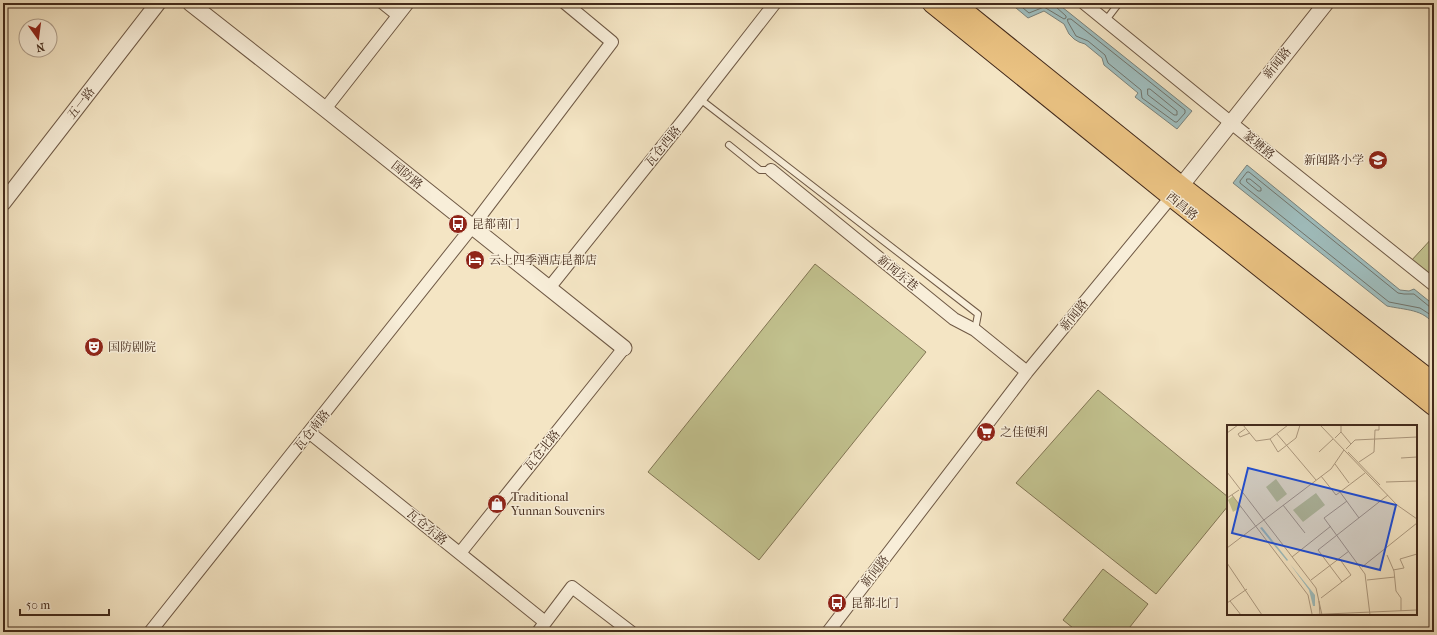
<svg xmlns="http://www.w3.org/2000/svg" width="1437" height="635" font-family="'IM FELL French Canon','Noto Serif SC',serif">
  <rect width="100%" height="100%" fill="#f4e5c4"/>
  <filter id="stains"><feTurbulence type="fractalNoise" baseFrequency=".005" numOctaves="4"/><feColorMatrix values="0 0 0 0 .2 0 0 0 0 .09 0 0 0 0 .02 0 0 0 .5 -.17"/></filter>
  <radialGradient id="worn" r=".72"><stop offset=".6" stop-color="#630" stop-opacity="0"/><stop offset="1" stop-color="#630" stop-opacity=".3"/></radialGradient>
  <path fill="#c2c28f" stroke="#827655" d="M1434,236V281L1410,262Z
    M815,264L926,352L759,560L648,472Z
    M1098,390L1228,497V506L1156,594L1016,483Z
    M1103,569L1148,604L1126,632H1078L1063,620Z"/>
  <path fill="#9fbdbd" stroke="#7a827c" d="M1010,3H1057L1192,111L1177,129L1135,97L1138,93L1104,65L1102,58L1085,44L1079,42L1074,39L1069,34L1064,24L1044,11L1028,18Z
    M1247,165L1400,290L1409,291L1414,289L1434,305V325C1424,309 1405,310 1387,306L1233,183Z"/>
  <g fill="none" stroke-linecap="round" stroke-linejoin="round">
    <path stroke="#71746c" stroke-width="1" d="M1017,3L1029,13L1044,7L1064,19L1066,18V16L1056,7L1055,3
      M1068,19H1071L1185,110V113L1177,122H1175L1142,98L1141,90L1108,63L1105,55L1088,41L1076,36L1068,22Z
      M1148,89H1150L1177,111V115H1174L1148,95Z
      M1247,179H1250L1261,188V191H1258L1247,182Z
      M1434,308L1430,307L1414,294H1404L1398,293L1249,172H1247L1240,181V183L1389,302L1420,308L1434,317"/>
    <defs>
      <path id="service" d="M1106,20L1119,3
        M700,99L978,314L975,330
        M729,145L760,170H771"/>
      <path id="minor" d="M383,3L398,15
        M1084,3L1230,122L1434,285
        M325,109L408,3
        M771,170L954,319L975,330L1027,372
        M549,288L686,117L775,3
        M310,433L545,622
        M460,553L624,348
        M150,632L472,227L612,42L565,3
        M538,632L572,587L631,632
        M828,632L1027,372L1176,191"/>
      <path id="tertiary" d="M190,3L325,109L624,348
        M1181,186L1326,3
        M3,203L158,3"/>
      <path id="primary" d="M932,3L1172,197L1434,406
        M954,3L1181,186L1434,383"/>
    </defs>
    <use href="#service" stroke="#6f5945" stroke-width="8"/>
    <use href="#minor" stroke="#6f5945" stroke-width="14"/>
    <use href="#tertiary" stroke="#6f5945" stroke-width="17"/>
    <use href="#primary" stroke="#432a1b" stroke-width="21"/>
    <use href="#service" stroke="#f8eed9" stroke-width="6"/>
    <use href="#minor" stroke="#f8eed9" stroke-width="12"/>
    <use href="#tertiary" stroke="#f8eed9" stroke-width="15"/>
    <use href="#primary" stroke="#eac282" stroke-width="19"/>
  </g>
  <defs>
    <symbol id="school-disc" viewBox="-11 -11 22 22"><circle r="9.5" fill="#8f2418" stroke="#f8eed9"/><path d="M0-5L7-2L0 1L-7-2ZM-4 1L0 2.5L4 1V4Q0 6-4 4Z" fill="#fff"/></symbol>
    <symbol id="bus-disc" viewBox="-11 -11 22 22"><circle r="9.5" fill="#8f2418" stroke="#f8eed9"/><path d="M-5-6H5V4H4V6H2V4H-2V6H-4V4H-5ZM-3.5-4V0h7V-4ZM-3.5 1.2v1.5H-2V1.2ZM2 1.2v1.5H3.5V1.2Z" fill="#fff"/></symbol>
    <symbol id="hotel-disc" viewBox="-11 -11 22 22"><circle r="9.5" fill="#8f2418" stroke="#f8eed9"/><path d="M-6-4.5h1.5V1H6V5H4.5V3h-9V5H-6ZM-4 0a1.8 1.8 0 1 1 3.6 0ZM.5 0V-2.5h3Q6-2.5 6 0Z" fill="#fff"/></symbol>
    <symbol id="theatre-disc" viewBox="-11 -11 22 22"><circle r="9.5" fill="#8f2418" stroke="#f8eed9"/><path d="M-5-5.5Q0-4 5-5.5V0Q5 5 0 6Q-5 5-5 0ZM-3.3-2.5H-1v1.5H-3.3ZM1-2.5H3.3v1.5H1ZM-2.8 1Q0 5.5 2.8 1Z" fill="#fff"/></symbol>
    <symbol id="supermarket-disc" viewBox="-11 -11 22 22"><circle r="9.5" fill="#8f2418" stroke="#f8eed9"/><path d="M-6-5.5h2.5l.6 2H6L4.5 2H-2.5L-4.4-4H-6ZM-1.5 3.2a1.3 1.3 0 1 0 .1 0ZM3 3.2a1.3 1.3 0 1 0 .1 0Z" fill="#fff"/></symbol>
    <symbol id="shop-disc" viewBox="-11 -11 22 22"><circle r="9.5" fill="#8f2418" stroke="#f8eed9"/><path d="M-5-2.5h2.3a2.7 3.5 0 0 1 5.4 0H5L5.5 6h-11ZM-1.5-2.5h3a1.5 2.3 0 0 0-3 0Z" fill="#fff"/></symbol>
  </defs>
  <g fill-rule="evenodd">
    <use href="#school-disc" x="1367" y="149" width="22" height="22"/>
    <use href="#bus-disc" x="447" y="213" width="22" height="22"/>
    <use href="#hotel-disc" x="464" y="249" width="22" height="22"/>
    <use href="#theatre-disc" x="83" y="336" width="22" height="22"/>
    <use href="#supermarket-disc" x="975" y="421" width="22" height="22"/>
    <use href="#shop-disc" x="486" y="493" width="22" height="22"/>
    <use href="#bus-disc" x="826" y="592" width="22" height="22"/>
  </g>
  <g text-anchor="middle" stroke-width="3" stroke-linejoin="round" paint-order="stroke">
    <g font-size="12" fill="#432a1b" stroke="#f8eed9">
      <text transform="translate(1277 63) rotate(-51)" y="4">新闻路</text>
      <text transform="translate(81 103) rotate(-52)" y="4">五一路</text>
      <text transform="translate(1259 145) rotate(39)" y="4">篆塘路</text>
      <text transform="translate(663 146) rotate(-51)" y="4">瓦仓西路</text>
      <text transform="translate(407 175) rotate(39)" y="4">国防路</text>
      <text transform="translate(1182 206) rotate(39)" y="4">西昌路</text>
      <text transform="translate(898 273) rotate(39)" y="4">新闻东巷</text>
      <text transform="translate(1074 315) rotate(-51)" y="4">新闻路</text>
      <text transform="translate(312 430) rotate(-51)" y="4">瓦仓南路</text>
      <text transform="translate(542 450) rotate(-51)" y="4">瓦仓北路</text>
      <text transform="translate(427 527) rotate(39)" y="4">瓦仓东路</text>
      <text transform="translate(875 571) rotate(-52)" y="4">新闻路</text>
    </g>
    <g font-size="12" fill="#432a1b" stroke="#f8eed9" text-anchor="start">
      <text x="1364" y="164" text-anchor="end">新闻路小学</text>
      <text x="472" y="228">昆都南门</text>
      <text x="489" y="264">云上四季酒店昆都店</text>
      <text x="108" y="351">国防剧院</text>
      <text x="1000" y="436">之佳便利</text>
      <text x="511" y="501">Traditional<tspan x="511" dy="14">Yunnan Souvenirs</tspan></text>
      <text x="851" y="607">昆都北门</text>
    </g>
  </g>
  <g transform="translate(1227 425)">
    <rect width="190" height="190" fill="#f4e5c4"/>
    <path d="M49,54L60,69L50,77L39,62ZM89,68L98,80L76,97L66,85ZM6,71L14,82L6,87L1,75Z" fill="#c2c28f"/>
    <path d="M35,102L61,135L60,136L33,103ZM63,139L88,170V181H86L82,165Z" fill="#9fbdbd"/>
    <path fill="none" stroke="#ad9a80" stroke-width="1" d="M16,0L29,16L43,14L61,0M93,0L170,80L190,94M18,4L11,9L13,12L23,8M114,7L124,19M0,8L11,0M50,9L89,55M108,13L114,7V0M43,14L51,27L69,13L73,0M119,24L128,15L190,12M92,27L106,14M121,27L153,60M174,33L190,32M132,37L147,27L148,5H152V0M108,39L122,58M0,47L89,163L95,190M94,51L109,70L138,48M159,57L190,56M113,67L132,93M5,70L81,170L85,189M0,73L12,65M120,76L97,93L138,149L143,190M56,80L78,108M0,123L104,44L117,25M160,130L167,146L169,166L174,173V186M65,132L104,101M0,138L35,190M135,142L190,98M166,145L177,143L173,134L190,129M84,155L122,126M140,155L168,152M115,157L91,125L161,70M94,173L124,150L112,133M3,176L14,190M92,176L93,190M0,178L20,164M49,190H69M77,190L190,185"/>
    <path fill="#1d4ed8" fill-opacity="0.15" stroke="#1d4ed8" stroke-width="2" d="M21,43L169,80L153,145L5,108Z"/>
    <rect width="190" height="190" fill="none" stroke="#432a1b" stroke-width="2"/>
  </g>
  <rect width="1437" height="635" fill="none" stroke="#f4e5c4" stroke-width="16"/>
  <rect x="4" y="4" width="1429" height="627" fill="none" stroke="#432a1b" stroke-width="2"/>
  <rect x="8" y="8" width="1421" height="619" fill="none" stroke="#432a1b"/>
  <g transform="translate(38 38) rotate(166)"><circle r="19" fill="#f8eed9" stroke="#b0a08d"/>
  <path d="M0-3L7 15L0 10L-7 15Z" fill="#8f2418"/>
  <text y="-6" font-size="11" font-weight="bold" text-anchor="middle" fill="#432a1b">N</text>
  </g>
  <path d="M20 609v6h89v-6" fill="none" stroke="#432a1b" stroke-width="2"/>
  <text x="26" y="609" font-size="12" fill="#432a1b" stroke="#f8eed9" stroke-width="3" paint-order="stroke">50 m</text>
  <rect width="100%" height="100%" filter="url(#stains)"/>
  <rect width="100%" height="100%" fill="url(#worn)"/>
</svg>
